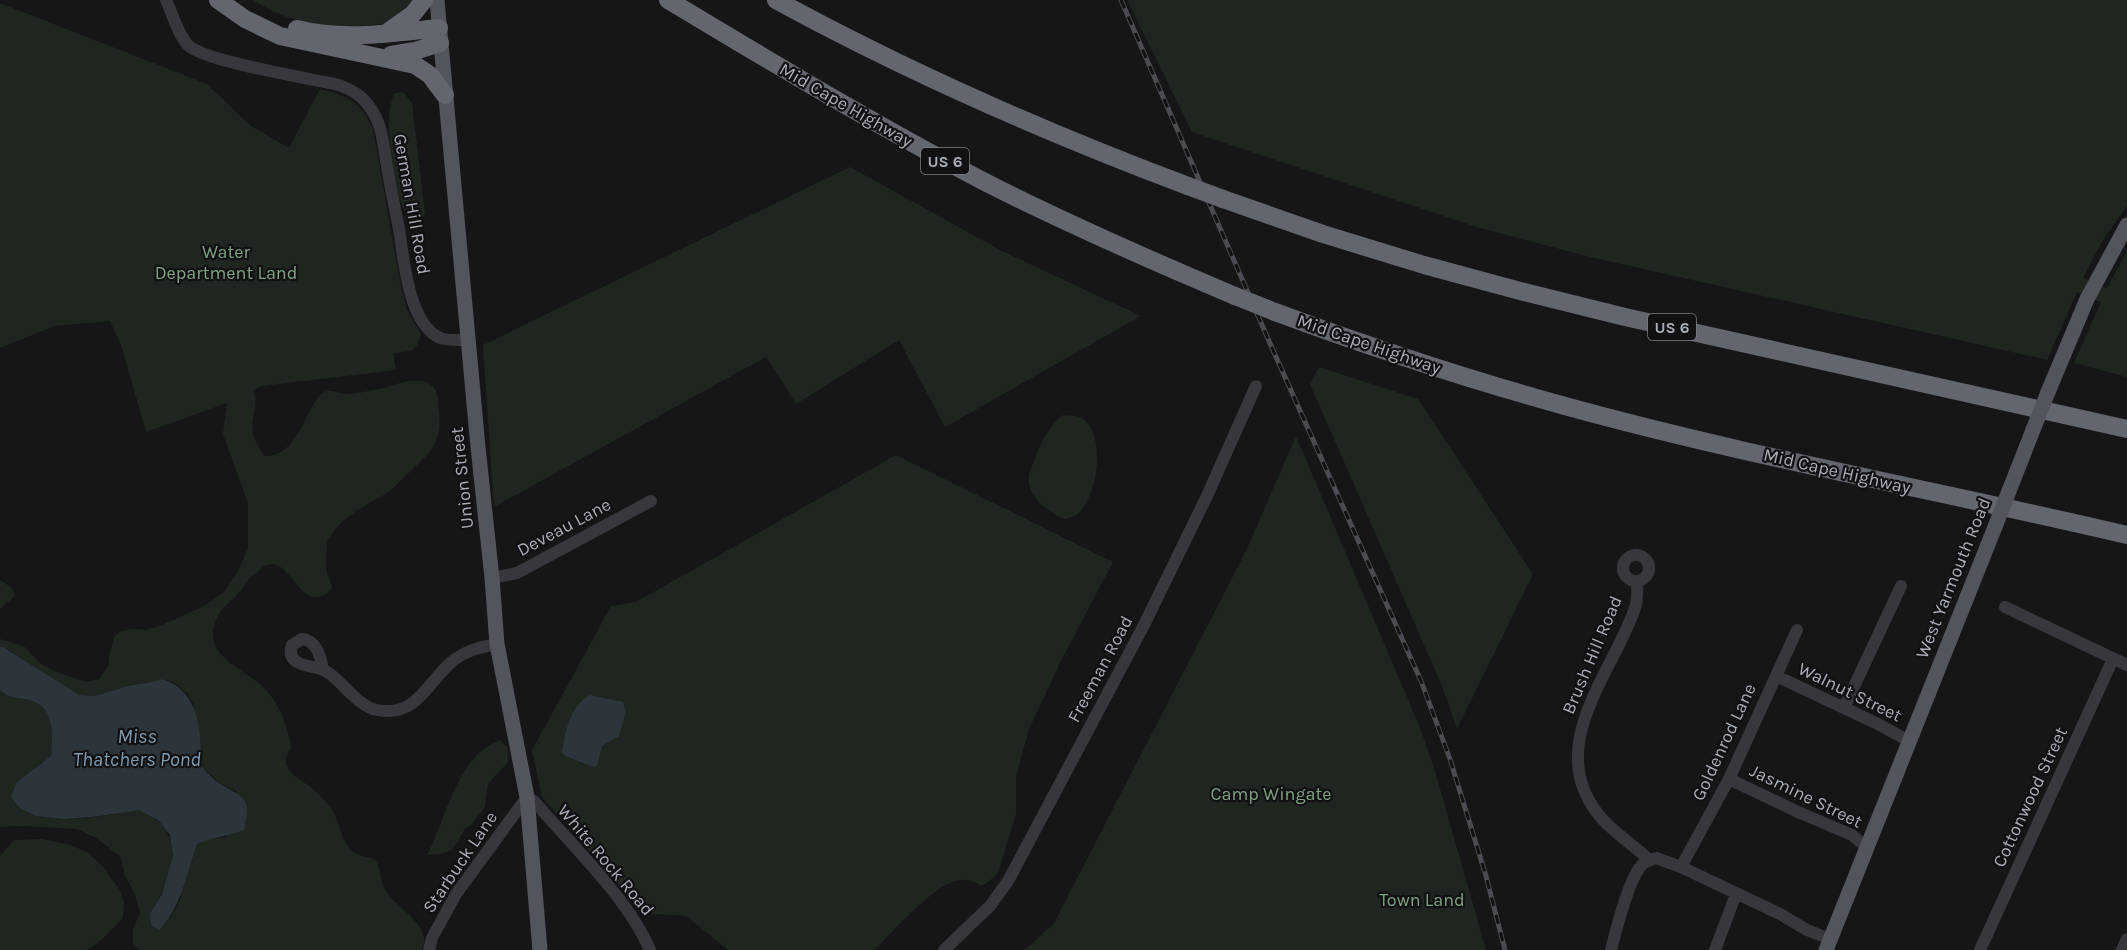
<svg xmlns="http://www.w3.org/2000/svg" width="2127" height="950" font-family="Karla,sans-serif">
  <rect width="100%" height="100%" fill="#161618"/>
  <path fill="#1e261f" d="M253,0H416C409,7 400,18 391,21C382,25 370,25 359,26C320,29 286,21 253,0Z
    M1127,0H2127V206L2101,243L2083,278L2107,288L2127,251V377L2074,363L2101,302L2077,292L2047,360L1590,257L1480,228L1192,132Z
    M0,3L207,84L251,126L289,148L320,89C347,96 361,102 373,129L401,287L407,310L421,334L417,346L411,351L393,353L396,370L262,386L253,391C260,403 249,420 253,434C255,442 260,449 265,456C302,458 308,392 328,391C334,390 340,394 346,394C355,394 364,392 373,390C391,388 424,369 436,391C439,397 438,406 439,413C442,442 431,452 411,471C404,477 398,484 391,490C367,507 344,512 328,540C326,544 326,567 327,572C328,578 332,582 332,589C306,615 296,574 277,565C272,563 267,565 263,566C259,572 253,575 249,579C244,585 240,592 235,597C230,602 222,608 219,614C196,656 245,667 266,690C280,705 289,729 291,749C287,755 284,759 287,766C293,778 309,784 318,793C322,797 326,803 330,807C340,819 339,837 350,849C357,857 365,856 375,859C381,868 380,880 385,890C395,908 436,927 421,950H140L133,945V929L140,913L135,894L125,876L120,856L96,838L77,829L21,826L0,827V690C13,701 19,696 32,701C56,709 52,736 51,756L17,782L66,819C78,818 90,818 102,816C113,815 128,809 139,810C146,811 157,819 162,825C184,853 167,886 150,913L170,919L180,900L197,844L208,839L226,837L237,792L220,783L200,766L199,734L193,703L188,694L173,682L163,679L152,682L127,686L95,696L79,695L40,672L9,650L0,647V639L25,647L41,664L56,672L86,682L99,679L109,665V657L114,637L121,631L133,629L147,630L162,625L204,606L223,593L237,573L248,548V503L223,434L227,403L146,432L122,348L110,321L55,326L0,348Z
    M403,92L412,103L425,213L419,224C413,220 406,214 403,207C393,186 382,112 395,93Z
    M850,167L1002,251L1141,316L945,427L899,340L796,404L766,357L494,507L483,345Z
    M1319,367L1418,399L1533,574L1457,729L1442,686L1310,384Z
    M1063,415C1069,416 1077,415 1082,418C1107,436 1098,495 1078,514C1075,517 1069,518 1065,519C1049,513 1025,495 1029,475C1030,468 1035,460 1037,453C1043,438 1050,426 1063,415Z
    M1296,436L1421,730L1435,771L1486,950H1025L1054,923L1246,551Z
    M896,455L1113,562L1061,661L1029,729L1016,777V815L997,875L982,886C974,881 965,878 955,881C931,888 894,931 874,950H728L686,916L640,913L612,877L542,797L532,750L611,606L636,602Z
    M0,580L12,588L15,596L0,609Z
    M501,740L508,749V762L488,784L485,807L472,824L465,829L452,850L440,854L427,855C446,819 458,753 501,740Z
    M42,839L68,844L87,852L102,866L120,890L124,902L123,918L101,940L87,950H0V856L14,840Z"/>
  <path fill="#2c353c" d="M3,647L79,695L95,696L127,686L152,682L163,679C200,692 201,731 201,766C207,773 214,780 222,785C247,799 251,799 244,830C229,836 213,837 197,844C187,873 182,907 159,930L151,925L150,913L162,894L173,856L170,835L158,820L139,810L100,816L66,819L36,816L20,808L11,797L17,782L51,756C52,736 56,709 32,701C19,696 13,701 0,690V647Z
    M590,695L623,702L626,712L619,736L602,746L597,766L593,767L566,756L562,753C565,732 570,706 590,695Z"/>
  <g fill="none" stroke-linecap="round" stroke-linejoin="round">
    <path stroke="#37383d" stroke-width="12" d="M166,0C173,15 177,33 188,45C202,61 312,79 339,85C352,90 363,96 371,109C383,126 383,146 387,166C390,187 395,208 399,229C404,260 408,323 440,338C448,341 459,340 468,340
      M1623 568a13 13 0 1 1 26 0a13 13 0 1 1-26 0Z
      M492,578L517,573L651,501
      M1637,581C1637,589 1638,600 1635,608C1613,673 1544,745 1598,814C1612,832 1633,844 1649,860
      M2005,607L2127,665
      M323,669C320,655 317,641 302,639L292,645C286,663 303,665 317,668C337,671 353,705 377,710C418,718 427,681 454,660C467,650 481,647 497,644
      M1776,676L1878,724L1909,741
      M1844,708L1901,586
      M1729,779L1798,812L1852,835L1866,847
      M1681,867L1729,779L1797,630
      M429,950L432,938L456,894L527,797L535,802C572,846 628,898 650,950
      M944,950L990,906L1008,881L1144,625L1207,496L1256,386
      M1611,950C1616,931 1629,876 1643,864C1646,861 1651,860 1656,858L1681,867L1780,914L1807,930L1830,939
      M1715,950L1736,894
      M1980,950L2113,659
      M2122,950L2127,939"/>
    <path stroke="#53555c" stroke-width="15" d="M437,0L478,447L492,578L497,644L527,797L540,950
      M2048,392L2087,299L2127,225
      M2009,491L2033,430
      M1826,950L1995,527"/>
    <path stroke="#63666e" stroke-width="18" d="M218,0L245,19L280,36L415,65L430,75L445,95
      M668,0C772,62 875,125 983,181C1065,223 1150,260 1235,296
      M776,0C908,72 1047,133 1188,186
      M297,29C344,41 392,33 439,28
      M389,31L413,14L424,0
      M391,55L415,51L440,43
      M1223,199L1323,234L1424,265L1524,292L1625,317L2127,429
      M1275,312C1370,347 1467,379 1565,406C1750,457 1940,491 2127,535"/>
    <defs>
      <path id="rail" d="M1121,0L1272,348L1421,681L1450,759L1486,876L1505,950"/>
    </defs>
    <use href="#rail" stroke="#4a4c52" stroke-width="5"/>
    <use href="#rail" stroke="#111113" stroke-width="3" stroke-dasharray="9" stroke-linecap="butt"/>
    <path stroke="#53555c" stroke-width="15" d="M2033,430L2048,392
      M1995,527L2009,491"/>
    <path stroke="#63666e" stroke-width="18" d="M1188,186L1223,199
      M1235,296L1275,312"/>
  </g>
  <g text-anchor="middle" stroke-width="4.5" stroke-linejoin="round" paint-order="stroke">
    <g fill="#111113" stroke="#7b7e86" stroke-width="1.5">
      <rect x="921" y="148" width="48" height="26" rx="4.5"/>
      <rect x="1648" y="314" width="48" height="26" rx="4.5"/>
    </g>
    <g font-size="16" font-weight="bold" fill="#a8adb8">
      <text x="945" y="167">US 6</text>
      <text x="1672" y="333">US 6</text>
    </g>
    <g font-size="18" fill="#a8adb8" stroke="#111113">
      <text transform="translate(846 105) rotate(30)" y="6">Mid Cape Highway</text>
      <text transform="translate(412 204) rotate(80)" y="6">German Hill Road</text>
      <text transform="translate(1369 344) rotate(19)" y="6">Mid Cape Highway</text>
      <text transform="translate(1837 471) rotate(13)" y="6">Mid Cape Highway</text>
      <text transform="translate(462 478) rotate(-96)" y="6">Union Street</text>
      <text transform="translate(564 527) rotate(-28)" y="6">Deveau Lane</text>
      <text transform="translate(1953 578) rotate(-68)" y="6">West Yarmouth Road</text>
      <text transform="translate(1592 655) rotate(-67)" y="6">Brush Hill Road</text>
      <text transform="translate(1100 669) rotate(-62)" y="6">Freeman Road</text>
      <text transform="translate(1850 692) rotate(26)" y="6">Walnut Street</text>
      <text transform="translate(1724 742) rotate(-65)" y="6">Goldenrod Lane</text>
      <text transform="translate(1806 796) rotate(26)" y="6">Jasmine Street</text>
      <text transform="translate(2030 797) rotate(-65)" y="6">Cottonwood Street</text>
      <text transform="translate(606 860) rotate(50)" y="6">White Rock Road</text>
      <text transform="translate(460 862) rotate(-56)" y="6">Starbuck Lane</text>
    </g>
    <g font-size="18" fill="#7fa381" stroke="#111113">
      <text x="226" y="258">Water<tspan x="226" dy="21">Department Land</tspan></text>
      <text x="1271" y="800">Camp Wingate</text>
      <text x="1422" y="906">Town Land</text>
    </g>
    <g font-size="20" font-style="italic" fill="#7f9bb3" stroke="#111113">
      <text x="137" y="743">Miss<tspan x="137" dy="23">Thatchers Pond</tspan></text>
    </g>
  </g>
</svg>
